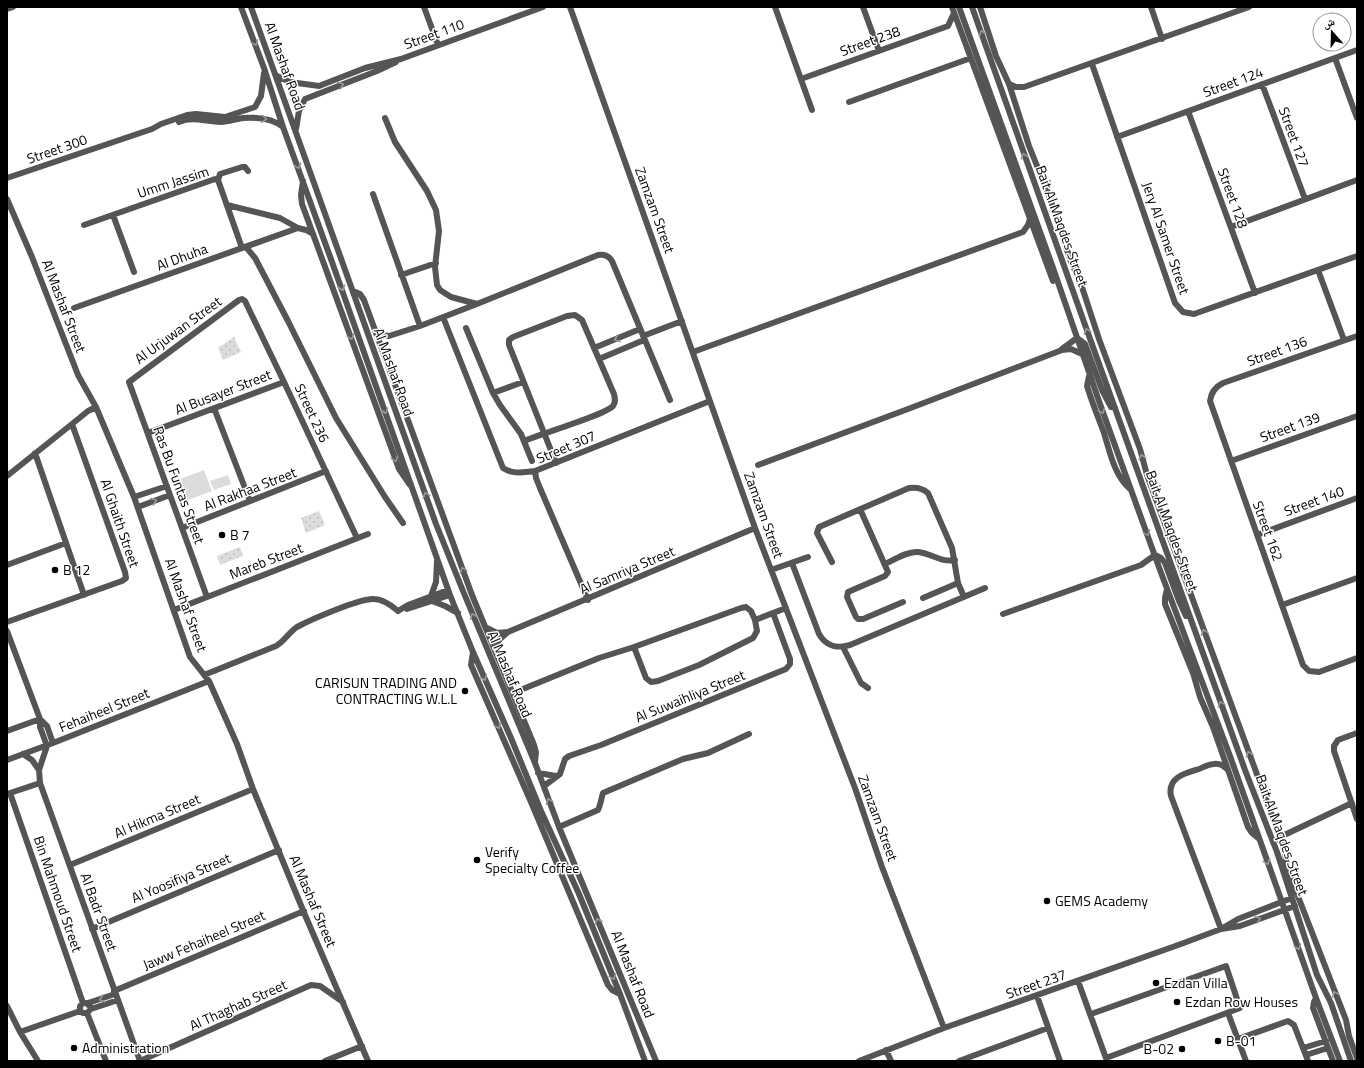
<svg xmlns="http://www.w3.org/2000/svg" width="1364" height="1068" font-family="'Titillium Web','Noto Naskh Arabic',sans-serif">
  <defs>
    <pattern id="green-dots" width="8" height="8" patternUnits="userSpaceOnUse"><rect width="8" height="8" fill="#dcdcdc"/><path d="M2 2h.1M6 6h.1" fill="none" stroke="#bbb" stroke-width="1.8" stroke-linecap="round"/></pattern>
  </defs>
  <rect width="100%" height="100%" fill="#fff"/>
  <path fill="url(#green-dots)" d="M234,337L241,352L223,360L218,348Z
    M319,511L325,525L306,533L301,518Z
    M240,547L243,556L220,565L217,556Z"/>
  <path fill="#dcdcdc" d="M204,470L212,491L183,502L175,481Z
    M228,475L231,484L214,490L210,481Z"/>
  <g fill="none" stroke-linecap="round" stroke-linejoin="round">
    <path stroke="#555" stroke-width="6" d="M241,7L264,68L283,127L332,262L450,595L473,652L511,738L541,811L579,894L620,994L645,1061
      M251,7L436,524L463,591L535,763L559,827L656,1061
      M424,7L438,45
      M570,7L755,528L855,788L882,867L944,1028
      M775,7L812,110
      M863,7L879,51
      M952,7L1053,281
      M959,7L1052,265L1100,404L1160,570L1230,756L1316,998L1340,1061
      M972,7L1084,322L1245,770L1277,852L1317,975L1331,1003L1351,1061
      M980,7L996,56L1009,84L1029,146L1050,198L1071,262L1080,281L1099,339L1140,449L1147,475L1280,837L1285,853L1287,868L1346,1020L1349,1036L1357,1058
      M1151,7L1162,39
      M7,9L13,7
      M1335,58L1357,118
      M1092,64L1175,303L1183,312L1194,314L1357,256
      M277,76L290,82L319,86L365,68L401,59L543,7
      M801,79L948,26L954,13
      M1009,84L1016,87H1024L1249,7
      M1262,84L1305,199
      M849,102L971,58
      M1188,111L1255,293
      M385,118L395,142L427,191L436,210L439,231L435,267L437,285L440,290L451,297L477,304
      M179,122C193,116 206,122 221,122C229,122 235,119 243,118C257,117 272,118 283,127
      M296,129L299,111L305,99L377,71L396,62
      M1117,137L1357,50
      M7,178L152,129L161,124L187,115L196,114L225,117L255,107L261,96L264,73
      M218,180L242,248
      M218,180L220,174L242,167H245L248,171
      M303,181L301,195L302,204L399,469L410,485
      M373,194L420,326
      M7,199L32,257L78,375L96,407L134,497L190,657L209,681L237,744L253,789L305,915L368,1061
      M227,205L280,218L298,228
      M113,215L134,272
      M84,225L215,179L218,180
      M1231,227L1357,180
      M246,247L255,258L288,321L336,418L385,497L403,523
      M1318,270L1344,340
      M401,275L436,263
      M353,291L360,294L364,300L472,595L534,745L536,752L535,762
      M74,308L298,228L306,230L313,234
      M443,317L503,468C514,475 523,472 535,471
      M466,328L493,393L500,405L521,434L532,461
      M375,331L383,335L389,336L420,326L477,304L598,255C604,254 609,256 612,261L670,400
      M643,336L682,321
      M1357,336L1223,383C1215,387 1211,392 1210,401L1303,665L1309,671L1319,672L1357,658
      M1077,338L1085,344L1102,390L1111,407
      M594,348L640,329
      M1062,349L1077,338
      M693,352L1023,232L1028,225L1030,219
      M599,359L644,340
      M1089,376L1087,386C1092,402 1098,417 1104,433C1110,452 1114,475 1130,489
      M493,393L523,382
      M214,408L250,501
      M148,433L284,382
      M524,441C540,434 605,415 613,406C616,402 615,398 614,394L582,320L575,315L567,316L513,337L509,340V345L556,463
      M35,453L84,595
      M1231,461L1357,416
      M758,465L908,409L1062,350L1071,349L1082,354
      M7,476L72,424L88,411L96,407
      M134,497L167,486
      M138,507L170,495
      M860,509L888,572L885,576L848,592L847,597L856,617L858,619H863L903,602
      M182,528L326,471
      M1257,535L1357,498
      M1155,555L1161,558L1165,563L1179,601L1186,616
      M832,562L817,533L819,527L909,488C917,487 922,488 928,493L952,548L958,583L964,597
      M792,563L819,634C826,646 836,649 850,645L985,588
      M885,564C894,560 907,551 918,552C931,553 941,563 955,560
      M7,565L66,543
      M771,570L808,557
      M1167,589L1165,598V604L1193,673L1200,697L1213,727L1248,827L1252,833L1258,838
      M431,596L436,582L437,561
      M207,597L129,382L239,300L242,299L245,301L284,382L357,538
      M923,598L958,583
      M588,600L540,488L536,478L535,471L710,401
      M432,601L445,606L458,613
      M1282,605L1357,578
      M407,609L450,595
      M174,610L368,534
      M398,611L408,605L448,590
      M1003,614L1141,565L1155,555
      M7,622L122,581L126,578L125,572L72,424
      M487,628L497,633L508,632L755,528
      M7,631L40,719L47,726L53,743
      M495,647L500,639L508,632
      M634,647L741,608L746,607L751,611L755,620
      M843,647L861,683L868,688
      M473,652L471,665L531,802L608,985L612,990L620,994
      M204,675L276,646C285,641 289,632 297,627C310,620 360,598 374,599C383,599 391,605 398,611
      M513,693L599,658L634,647L646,678L651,682L658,681L699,665L753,638L757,631L755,620L786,608
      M40,719V727L47,746
      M7,731L40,719
      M1357,733L1338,740L1334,746V751L1357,819
      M47,746L39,770L40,783L140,1061
      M23,754L32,760L39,770
      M7,760L53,743L209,681
      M538,773L556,776
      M544,786L560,774L565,759L569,756L601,745L786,669L790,664V659L773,613
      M10,793L83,1003
      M7,794L40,783
      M559,827L598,810C601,804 601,799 603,793L683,759L708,753L749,734
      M1279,840L1280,837L1352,803
      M70,865L253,789
      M92,929L279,850
      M1221,929L1171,796C1167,777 1186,773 1199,769C1204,767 1209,764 1214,764C1219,763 1224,766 1228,770
      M1221,929L1240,926L1295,906
      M1078,981L1107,1061
      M114,991L304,911
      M1037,996L1060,1061
      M1316,998L1314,1002L1313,1008L1333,1061
      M88,1003L115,994
      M7,1006L20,1032L38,1061
      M91,1009L118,1000
      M87,1013L106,1061
      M1228,1013L1246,1061
      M1091,1014L1226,966L1240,1008L1106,1058
      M20,1032L80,1011L83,1013H87L91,1009L90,1006L86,1003H83L80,1006V1011
      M1238,1039L1288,1021L1294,1025L1308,1061
      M1303,1048L1326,1041
      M886,1050L891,1061
      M1306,1055L1328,1048
      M140,1061L311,985L320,986L343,1002
      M325,1061L362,1046
      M859,1061L944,1028L1181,944L1221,929L1238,919L1292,898
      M959,1061L1048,1028"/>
  </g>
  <defs><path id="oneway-chevron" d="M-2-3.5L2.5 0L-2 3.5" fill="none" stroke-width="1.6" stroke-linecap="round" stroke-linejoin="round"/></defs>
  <g stroke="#999">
    <use href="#oneway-chevron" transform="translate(982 33) rotate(-109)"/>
    <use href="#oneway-chevron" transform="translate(255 43) rotate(69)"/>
    <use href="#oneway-chevron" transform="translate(341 85) rotate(-21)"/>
    <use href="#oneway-chevron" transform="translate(264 119) rotate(7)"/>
    <use href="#oneway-chevron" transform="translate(1024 156) rotate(-109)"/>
    <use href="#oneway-chevron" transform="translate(298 166) rotate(70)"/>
    <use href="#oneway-chevron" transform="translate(342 288) rotate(71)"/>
    <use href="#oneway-chevron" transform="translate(1087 331) rotate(-110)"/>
    <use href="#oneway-chevron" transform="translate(351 337) rotate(70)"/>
    <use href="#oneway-chevron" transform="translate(617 339) rotate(157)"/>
    <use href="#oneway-chevron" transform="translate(385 411) rotate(71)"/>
    <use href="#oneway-chevron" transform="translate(1102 411) rotate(70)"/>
    <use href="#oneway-chevron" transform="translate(1142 457) rotate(-104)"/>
    <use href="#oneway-chevron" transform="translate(395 459) rotate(70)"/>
    <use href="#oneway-chevron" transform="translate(426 495) rotate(-110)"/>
    <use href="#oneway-chevron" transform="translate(154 501) rotate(-21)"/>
    <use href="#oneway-chevron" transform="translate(1147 533) rotate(70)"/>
    <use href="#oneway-chevron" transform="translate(463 570) rotate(-110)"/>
    <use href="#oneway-chevron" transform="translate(473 616) rotate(-113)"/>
    <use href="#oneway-chevron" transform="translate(1204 632) rotate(-110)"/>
    <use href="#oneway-chevron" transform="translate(484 678) rotate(67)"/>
    <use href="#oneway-chevron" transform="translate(1221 704) rotate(-110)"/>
    <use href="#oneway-chevron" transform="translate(498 726) rotate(66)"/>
    <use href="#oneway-chevron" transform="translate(1249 754) rotate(-111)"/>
    <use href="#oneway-chevron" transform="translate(549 801) rotate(-111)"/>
    <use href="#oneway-chevron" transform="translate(1267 862) rotate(70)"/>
    <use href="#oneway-chevron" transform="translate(1258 919) rotate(-20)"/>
    <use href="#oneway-chevron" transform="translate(598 921) rotate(-112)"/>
    <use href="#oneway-chevron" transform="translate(1298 947) rotate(70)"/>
    <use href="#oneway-chevron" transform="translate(613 977) rotate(68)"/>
    <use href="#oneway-chevron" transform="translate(1335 994) rotate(-114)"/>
    <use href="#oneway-chevron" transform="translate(102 999) rotate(161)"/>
  </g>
  <g fill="#000" stroke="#fff" stroke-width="1.5">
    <circle cx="222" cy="535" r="4"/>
    <circle cx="55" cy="570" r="4"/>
    <circle cx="465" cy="691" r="4"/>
    <circle cx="477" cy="860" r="4"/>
    <circle cx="1047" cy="901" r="4"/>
    <circle cx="1156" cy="983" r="4"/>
    <circle cx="1177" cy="1002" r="4"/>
    <circle cx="1218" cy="1041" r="4"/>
    <circle cx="74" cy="1048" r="4"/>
    <circle cx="1182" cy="1049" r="4"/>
  </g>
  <g text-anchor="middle" stroke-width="3" stroke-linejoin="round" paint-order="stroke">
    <g font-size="14" fill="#000" stroke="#fff">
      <text transform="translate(434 34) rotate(-20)" y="5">Street 110</text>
      <text transform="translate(870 41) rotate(-20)" y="5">Street 238</text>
      <text transform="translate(285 66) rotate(70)" y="5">Al Mashaf Road</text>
      <text transform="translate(1233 82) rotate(-20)" y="5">Street 124</text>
      <text transform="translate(1294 137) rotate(70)" y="5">Street 127</text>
      <text transform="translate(57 149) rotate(-19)" y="5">Street 300</text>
      <text transform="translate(173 182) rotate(-18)" y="5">Umm Jassim</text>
      <text transform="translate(1233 198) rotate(70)" y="5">Street 128</text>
      <text transform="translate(655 210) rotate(70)" y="5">Zamzam Street</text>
      <text transform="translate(1062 226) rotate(70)" y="5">Bait Al Maqdes Street</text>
      <text transform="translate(1166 238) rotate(71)" y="5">Jery Al Samer Street</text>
      <text transform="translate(182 257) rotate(-20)" y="5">Al Dhuha</text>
      <text transform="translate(64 306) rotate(69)" y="5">Al Mashaf Street</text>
      <text transform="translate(178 330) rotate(-36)" y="5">Al Urjuwan Street</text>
      <text transform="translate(1277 351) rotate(-20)" y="5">Street 136</text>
      <text transform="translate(394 372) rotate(70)" y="5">Al Mashaf Road</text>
      <text transform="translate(223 392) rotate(-21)" y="5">Al Busayer Street</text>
      <text transform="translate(312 413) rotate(65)" y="5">Street 236</text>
      <text transform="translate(1290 427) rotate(-20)" y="5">Street 139</text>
      <text transform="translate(566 447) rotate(-23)" y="5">Street 307</text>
      <text transform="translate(179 485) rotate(70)" y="5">Ras Bu Funtas Street</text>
      <text transform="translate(250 489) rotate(-21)" y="5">Al Rakhaa Street</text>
      <text transform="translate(1314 501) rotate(-20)" y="5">Street 140</text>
      <text transform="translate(764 515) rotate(70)" y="5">Zamzam Street</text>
      <text transform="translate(120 523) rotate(71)" y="5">Al Ghaith Street</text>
      <text transform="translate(1172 531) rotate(70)" y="5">Bait Al Maqdes Street</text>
      <text transform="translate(1268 531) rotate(70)" y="5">Street 162</text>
      <text transform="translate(266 561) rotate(-21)" y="5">Mareb Street</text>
      <text transform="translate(627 570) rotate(-23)" y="5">Al Samriya Street</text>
      <text transform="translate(186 605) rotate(70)" y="5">Al Mashaf Street</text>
      <text transform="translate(510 674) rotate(67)" y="5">Al Mashaf Road</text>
      <text transform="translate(690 696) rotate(-22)" y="5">Al Suwaihliya Street</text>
      <text transform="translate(104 710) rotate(-22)" y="5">Fehaiheel Street</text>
      <text transform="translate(157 816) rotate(-23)" y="5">Al Hikma Street</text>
      <text transform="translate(878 818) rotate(70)" y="5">Zamzam Street</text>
      <text transform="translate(1282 835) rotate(70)" y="5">Bait Al Maqdes Street</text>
      <text transform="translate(181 878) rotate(-23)" y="5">Al Yoosifiya Street</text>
      <text transform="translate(58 894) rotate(71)" y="5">Bin Mahmoud Street</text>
      <text transform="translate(313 901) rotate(67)" y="5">Al Mashaf Street</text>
      <text transform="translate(99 912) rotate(70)" y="5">Al Badr Street</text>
      <text transform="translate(204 940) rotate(-23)" y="5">Jaww Fehaiheel Street</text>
      <text transform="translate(633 974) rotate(68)" y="5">Al Mashaf Road</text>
      <text transform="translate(1036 984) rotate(-19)" y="5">Street 237</text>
      <text transform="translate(238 1005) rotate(-24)" y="5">Al Thaghab Street</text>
    </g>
    <g font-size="14" fill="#000" stroke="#fff" text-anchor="start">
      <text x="230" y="540">B 7</text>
      <text x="63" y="575">B 12</text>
      <text x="457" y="688" text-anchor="end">CARISUN TRADING AND<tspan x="457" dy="16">CONTRACTING W.L.L</tspan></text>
      <text x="485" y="857">Verify<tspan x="485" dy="16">Specialty Coffee</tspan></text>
      <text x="1055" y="906">GEMS Academy</text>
      <text x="1164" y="988">Ezdan Villa</text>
      <text x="1185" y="1007">Ezdan Row Houses</text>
      <text x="1226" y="1046">B-01</text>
      <text x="82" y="1053">Administration</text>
      <text x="1174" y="1054" text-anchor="end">B-02</text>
    </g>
  </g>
  <rect width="1364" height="1068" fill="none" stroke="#000000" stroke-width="16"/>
  <g transform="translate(1332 32) rotate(340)"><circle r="19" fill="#ffffff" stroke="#999999"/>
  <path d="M0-3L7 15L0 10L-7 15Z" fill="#000000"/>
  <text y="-6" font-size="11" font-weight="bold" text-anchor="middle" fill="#000000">ش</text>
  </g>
</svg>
